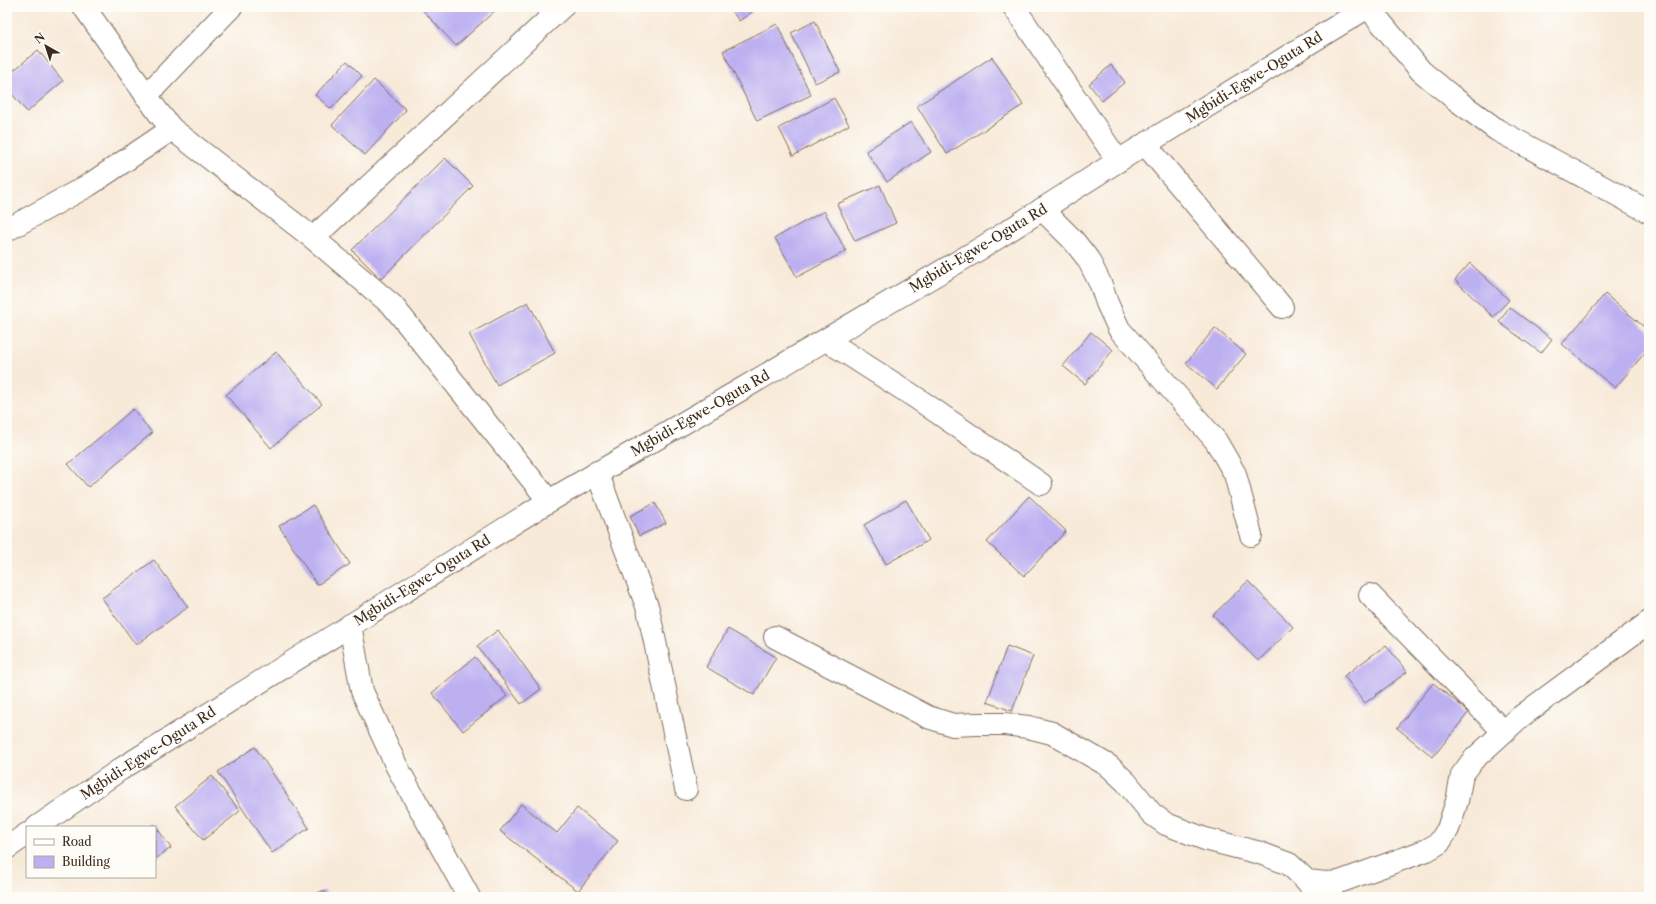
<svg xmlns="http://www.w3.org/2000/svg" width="1656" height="904" font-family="'Libre Caslon Text',serif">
  <rect width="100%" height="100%" fill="#fdfcf7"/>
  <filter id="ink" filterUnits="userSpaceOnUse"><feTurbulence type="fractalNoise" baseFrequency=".025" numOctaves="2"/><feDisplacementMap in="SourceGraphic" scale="8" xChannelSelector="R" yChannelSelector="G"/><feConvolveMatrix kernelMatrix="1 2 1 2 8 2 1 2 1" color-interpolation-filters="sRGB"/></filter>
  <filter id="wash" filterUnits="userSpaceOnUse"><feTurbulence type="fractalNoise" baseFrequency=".012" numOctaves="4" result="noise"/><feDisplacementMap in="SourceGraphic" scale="16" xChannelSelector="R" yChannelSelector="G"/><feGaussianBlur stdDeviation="0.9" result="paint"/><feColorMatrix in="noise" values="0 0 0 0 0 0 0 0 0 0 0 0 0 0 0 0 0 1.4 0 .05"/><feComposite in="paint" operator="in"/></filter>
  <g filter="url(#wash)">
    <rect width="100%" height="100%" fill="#f8ead9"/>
    <g id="blocks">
      <path fill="#bdb0f1" d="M420,7H499L456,46Z
        M729,7H759L739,21Z
        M815,21L840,72L815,83L791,33Z
        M777,24L811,95L757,121L723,51Z
        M38,50L63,81L27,112L7,88V76Z
        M992,57L1023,105L947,154L917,106Z
        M347,61L362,76L331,109L315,95Z
        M1111,65L1125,82L1102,101L1089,84Z
        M374,80L406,110L365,155L332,125Z
        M834,98L849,125L793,156L779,128Z
        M911,122L931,152L887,182L866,151Z
        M445,158L473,186L381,279L352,250Z
        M880,185L896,223L855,241L837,204Z
        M824,211L846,251L797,277L775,238Z
        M1470,263L1509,300L1493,317L1455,280Z
        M1605,294L1649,331V348L1615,388L1562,344Z
        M528,302L555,353L497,385L469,334Z
        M1509,307L1552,339L1541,353L1499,322Z
        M1215,328L1246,354L1217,389L1186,363Z
        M1091,332L1113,350L1085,384L1063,366Z
        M276,352L322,404L271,448L226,395Z
        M133,409L152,433L88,487L68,464Z
        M1029,496L1066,531L1024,576L987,542Z
        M906,500L929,540L886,564L864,525Z
        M655,503L666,523L639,536L630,516Z
        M313,505L350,564L317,585L279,526Z
        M154,560L188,607L136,645L102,598Z
        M1248,581L1293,627L1258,661L1213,615Z
        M728,629L776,657L754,695L706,667Z
        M498,630L541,689L521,704L477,646Z
        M1386,645L1407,672L1365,703L1344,676Z
        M1007,646L1033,656L1012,711L987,702Z
        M475,657L507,696L463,731L432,693Z
        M1433,683L1469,712L1433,757L1397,728Z
        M255,747L309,828L272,853L218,772Z
        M212,776L240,811L203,840L175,806Z
        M521,804L557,833L577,808L618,841L578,891L500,831Z
        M154,824L171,848L155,859V827H149Z
        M324,890L328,897H312Z"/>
    </g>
  </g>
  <g filter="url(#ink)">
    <use href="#blocks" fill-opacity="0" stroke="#7d6d5f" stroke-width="1"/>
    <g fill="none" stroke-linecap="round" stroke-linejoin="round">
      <defs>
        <path id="street" d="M84,7L158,112L172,129L313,238L393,306L549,501
          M1014,7L1118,161
          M1368,7L1421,71L1455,99L1497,130L1649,212
          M146,96L231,7
          M1145,144L1282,307
          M1042,209L1073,240L1088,259L1101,285L1107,303L1119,329L1216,441L1235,474L1251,535
          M7,230L89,185L172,129
          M313,238L562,7
          M826,340L915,397L1041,484
          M597,472L648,609L686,789
          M1370,595L1504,732
          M350,625L362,691L397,767L469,897
          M775,637L928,717L953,725L976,724H1005L1028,727L1052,733L1109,766L1126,782L1152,814L1166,824L1205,839L1260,853L1289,864L1307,881L1318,897
          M1307,881L1326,883L1339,882L1427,850L1439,843L1448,829L1457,801L1462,775L1473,760L1519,718L1649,622"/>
        <path id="secondary" d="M37,827L121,769L549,501L742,389L983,247L1118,161L1368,7
          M7,848L27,834"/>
      </defs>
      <use href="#street" stroke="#7d6d5f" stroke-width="24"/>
      <use href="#secondary" stroke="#7d6d5f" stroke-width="24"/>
      <use href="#street" stroke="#fff" stroke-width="22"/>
      <use href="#secondary" stroke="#fff" stroke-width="22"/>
    </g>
  </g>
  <g text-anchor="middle" stroke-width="3" stroke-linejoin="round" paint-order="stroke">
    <g font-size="14" fill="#3b2a1e" stroke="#fdfcf7">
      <text transform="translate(1254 77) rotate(-32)" y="5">Mgbidi-Egwe-Oguta Rd</text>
      <text transform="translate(978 248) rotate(-31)" y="5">Mgbidi-Egwe-Oguta Rd</text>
      <text transform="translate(700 413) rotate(-30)" y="5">Mgbidi-Egwe-Oguta Rd</text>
      <text transform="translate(422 580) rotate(-32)" y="5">Mgbidi-Egwe-Oguta Rd</text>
      <text transform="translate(148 753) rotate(-33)" y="5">Mgbidi-Egwe-Oguta Rd</text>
    </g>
  </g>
  <rect width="1656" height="904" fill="none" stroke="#fdfcf7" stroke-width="24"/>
  <rect x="26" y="826" width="130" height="52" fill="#fdfcf7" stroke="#afa8a0"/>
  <rect x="34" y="839" width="20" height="6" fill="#ffffff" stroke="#afa8a0"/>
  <text x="62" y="846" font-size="12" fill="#3b2a1e">Road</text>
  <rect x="34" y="856" width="20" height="12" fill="#bdb0f1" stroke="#afa8a0"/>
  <text x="62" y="866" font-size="12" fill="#3b2a1e">Building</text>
  <g transform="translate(46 46) rotate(321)" stroke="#fdfcf7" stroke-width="3" paint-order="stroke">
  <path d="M0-3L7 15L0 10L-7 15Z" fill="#3b2a1e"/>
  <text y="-6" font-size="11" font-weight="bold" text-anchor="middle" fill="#3b2a1e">N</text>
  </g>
</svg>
